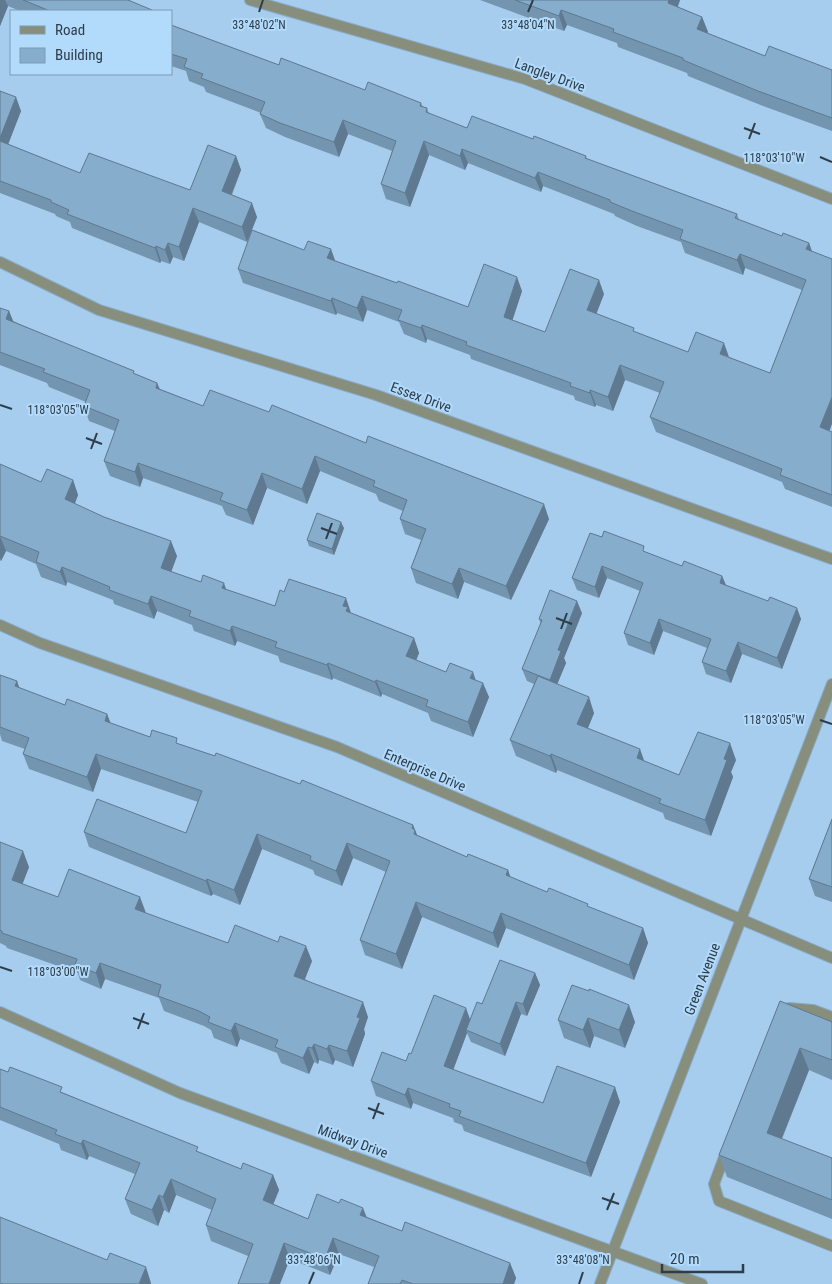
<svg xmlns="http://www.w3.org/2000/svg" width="832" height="1284" font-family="'Roboto Condensed',sans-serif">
  <rect width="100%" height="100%" fill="#a6ccee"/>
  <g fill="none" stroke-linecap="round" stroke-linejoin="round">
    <defs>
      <path id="lane" d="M788,1010L789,1008L813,1010L832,1017
        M726,1152L714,1184L719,1201L832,1246"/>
      <path id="street" d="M250,0L525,79L832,199
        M0,262L99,310L376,395L832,559
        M0,625L40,643L337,747L832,958
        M0,1012L180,1093L702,1284
        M600,1284L832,684"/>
    </defs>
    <use href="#lane" stroke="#89aac7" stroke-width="12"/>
    <use href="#street" stroke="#89aac7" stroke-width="12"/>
    <use href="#lane" stroke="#878f7c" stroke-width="10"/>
    <use href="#street" stroke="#878f7c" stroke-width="10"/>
  </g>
  <path fill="#7495b0" d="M0,0H128L152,11H20L8,6L0,26Z
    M480,0H680L678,7L702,17L708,32L707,33L765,56L832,70V131L763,106L688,76L687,73L618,47L617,43L567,25L564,31Z
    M171,25L279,65L365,90L421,103L423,107L427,108L429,114L467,128L533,139L586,156L587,159L737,214L739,220L782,236L809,243L812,252L829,431L832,432V507L785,489L782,482L656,432L650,417L660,393L625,380L613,411L596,405L595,407L575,400L574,396L471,359L470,355L427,339L426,343L404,334L399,322L367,310L363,322L337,313L336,315L243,283L238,269L304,250L397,283L468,307L522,291L512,320L545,332L604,294L596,314L635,332L688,352L729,357L770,373L802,290L745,268L743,275L685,253L681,242L637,226L615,216L614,214L543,186L541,192L468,163L465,170L429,155L410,207L386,199L381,184L392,151L348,134L339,157L285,137L266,128L260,114L261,113L206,92L204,87L189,81L186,71L171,66Z
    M0,91L21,111L8,144L80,173L190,190L236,156L241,170L232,195L257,217L247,242L199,222L184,261L173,257L170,264L161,261L160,263L72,228L70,222L56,216L55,214L0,193Z
    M0,308L9,311L13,321L135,374L157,383L160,389L203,406L549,519L511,600L464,582L458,599L416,583L411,568L421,540L405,534L400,519L403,511L379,501L376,494L320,471L307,504L267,488L253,525L226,515L222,506L143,478L140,487L110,476L104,461L115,431L89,421L84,406L86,402L49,387L47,383L0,365Z
    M0,464L41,482L73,480L78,495L75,504L177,556L171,572L275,606L351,613L414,638L419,653L416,660L446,672L476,680L489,697L473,737L431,721L428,713L382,694L381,697L333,678L332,680L280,662L278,656L237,641L235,646L194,631L192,625L157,611L154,619L114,604L113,600L67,582L66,586L41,577L36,564L6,551L1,561L0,560Z
    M344,528L334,555L309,546L307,540Z
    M602,537L647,553L682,566L722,576L726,585L801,619L782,669L742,654L731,683L706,674L702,662L707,648L663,631L654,655L628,645L624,633L640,591L607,578L599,598L577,590L572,578Z
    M582,613L564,658L566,663L557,684L594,713L588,728L645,762L679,775L736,760L731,772L733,777L711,836L665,819L663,813L557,770L556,773L516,756L510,740L534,684L527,681L522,669L541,624L539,619Z
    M0,675L17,681L19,688L65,705L107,714L110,723L150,737L179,744L300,784L413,825L417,835L467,857L508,870L510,877L547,892L643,928L648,943L634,980L506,928L498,948L422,917L402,969L365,955L360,940L386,872L353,858L342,886L315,875L313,870L262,849L240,905L213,894L211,896L89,847L84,832L186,833L198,802L101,769L93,792L29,769L23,754L25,749L2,741L0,734Z
    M832,819V902L815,896L809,879Z
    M0,842L29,867L22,884L58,897L145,913L228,943L312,961L305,979L368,1017L364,1029L365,1034L353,1067L335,1060L333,1065L319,1060L318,1064L314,1062L309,1074L281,1063L277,1053L240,1039L237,1047L214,1038L211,1030L204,1026L164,1011L159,998L105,979L101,989L80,980L78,973L7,948L6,946L0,943Z
    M535,973L540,985L527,1016L521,1014L505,1056L471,1042L467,1033L453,1070L543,1103L620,1102L591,1177L464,1131L462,1125L454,1122L453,1118L413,1103L411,1109L376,1096L371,1081L406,1061L411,1054L470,1019L482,1004Z
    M572,985L635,1022L625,1048L594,1036L590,1048L564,1038L558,1020Z
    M780,1001L832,1022V1080L809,1070L782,1139L832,1158V1219L727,1177L719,1155Z
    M0,1069L64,1093L199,1152L241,1169L273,1175L279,1190L273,1204L308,1219L367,1217L402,1231L510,1263L516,1278L514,1284H368L374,1267L339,1254L330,1275L290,1259L248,1256L211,1241L206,1225L212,1210L176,1195L169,1213L164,1210L158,1226L131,1214L125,1199L135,1174L89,1156L87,1160L61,1150L59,1144L0,1120Z"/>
  <path fill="#5e7990" d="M0,0H5L8,6L0,26Z
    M669,0H680L673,18L668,3Z
    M561,10L567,25L564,31L559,16Z
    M702,17L708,32L703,44L697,29Z
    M16,97L21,111L4,155L0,144V138Z
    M343,120L348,134L339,157L334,142Z
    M424,141L429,155L410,207L405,193Z
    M462,149L468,163L465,170L460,156Z
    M236,156L241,170L227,205L222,191Z
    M538,172L543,186L541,192L535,178Z
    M252,203L257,217L247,242L242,227Z
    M193,208L199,222L184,261L179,247Z
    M168,243L173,257L170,264L165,250Z
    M809,243L814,257L806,249Z
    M156,246L161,261L160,263L155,248Z
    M331,249L336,263L327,258Z
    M740,254L745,268L743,275L737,260Z
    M517,277L522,291L509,331L504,317Z
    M599,280L604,294L592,325L587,310Z
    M362,296L367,310L363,322L357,308Z
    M332,298L337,313L336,315L331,301Z
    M9,311L15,326L6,319Z
    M422,325L427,339L426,343L421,328Z
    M724,343L729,357L720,354Z
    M620,365L625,380L613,411L608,397Z
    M157,383L163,398L156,388Z
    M590,390L596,405L595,407L590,393Z
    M832,397V424L825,442L820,427Z
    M315,456L320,471L307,504L302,489Z
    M138,463L143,478L140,487L135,472Z
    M262,473L267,488L253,525L247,510Z
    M73,480L78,495L70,514L65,499Z
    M544,504L549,519L511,600L506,586Z
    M341,522L344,528L334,555L332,549Z
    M0,536L6,551L1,561L0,557Z
    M171,541L177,556L167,583L161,568Z
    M602,566L607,578L599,598L595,587Z
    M62,567L67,582L66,586L60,572Z
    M459,568L464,582L458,599L452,584Z
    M722,576L727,588L720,583Z
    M224,583L229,598L222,588Z
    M151,596L157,611L154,619L148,604Z
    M346,598L351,613L353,622L343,606Z
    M577,601L582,613L564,658L566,663L554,692L550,680L558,650Z
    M797,608L801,619L782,669L777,658Z
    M659,619L663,631L654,655L650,643Z
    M232,626L237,641L235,646L230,631Z
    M414,638L419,653L412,671L406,656Z
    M738,642L742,654L731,683L726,671Z
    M328,663L333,678L332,680L327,665Z
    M473,672L478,687L470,678Z
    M376,680L382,694L381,697L375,682Z
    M17,681L22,696L15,686Z
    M483,683L489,697L473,737L468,722Z
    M589,697L594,713L583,740L577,724Z
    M107,714L113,729L105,721Z
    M730,743L736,760L731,772L733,777L711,836L705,820L724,759Z
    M640,749L646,766L637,758Z
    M96,754L101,769L93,792L87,777Z
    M551,754L557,770L556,773L550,756Z
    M413,825L421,845L412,828Z
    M257,834L262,849L240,905L234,890Z
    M347,843L353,858L342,886L336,871Z
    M23,851L29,867L18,896L12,880Z
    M508,870L513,885L506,875Z
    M207,879L213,894L211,896L206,881Z
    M140,897L146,913L135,909Z
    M416,902L422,917L402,969L396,954Z
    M501,913L506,928L498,948L493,933Z
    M643,928L648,943L634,980L629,965Z
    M306,946L312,961L300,991L294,976Z
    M100,963L105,979L101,989L96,973Z
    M535,973L540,985L527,1016L523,1004Z
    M363,1002L368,1017L364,1029L365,1034L353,1067L347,1051L357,1017Z
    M516,1002L521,1014L505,1056L500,1044Z
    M629,1005L635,1022L625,1048L619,1030Z
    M466,1008L471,1022L466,1030L467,1033L449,1081L444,1066Z
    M588,1018L594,1036L590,1048L583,1030Z
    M235,1023L240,1039L237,1047L231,1031Z
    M314,1044L319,1060L318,1064L312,1048Z
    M329,1045L335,1060L333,1065L327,1049Z
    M308,1047L314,1062L309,1074L303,1058Z
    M800,1048L809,1070L775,1155L767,1133Z
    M615,1087L620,1102L591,1177L586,1163Z
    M408,1088L413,1103L411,1109L405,1095Z
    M83,1140L89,1156L87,1160L81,1144Z
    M273,1175L279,1190L269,1215L263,1200Z
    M171,1179L176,1195L169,1213L163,1197Z
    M159,1195L164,1210L158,1226L152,1210Z
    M363,1208L369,1223L360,1215Z
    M333,1238L339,1254L330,1275L325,1259Z
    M284,1243L290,1259L280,1284H269Z
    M510,1263L516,1278L514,1284H503Z
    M146,1267L151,1283V1284H139Z"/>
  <path fill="#87adcd" stroke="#5e7990" d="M23,0H128L152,10L151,11H50Z
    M515,0H669L668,3L702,17L697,29L765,56L769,46L832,70V118L758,91L683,60V58L613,32L614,29L561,10L559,16Z
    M171,25L279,65L281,58L365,90L368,82L421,103L420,106L427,108L426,112L467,128L472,116L533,139L534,136L586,156L585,158L737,214L735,218L782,236L783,233L809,243L806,249L832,259V397L820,427L832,432V495L780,475L782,469L650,417L664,382L620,365L608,397L590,390V393L570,386L571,383L466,345L467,342L422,325L421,328L398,320L402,310L362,296L357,308L332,298L331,301L238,269L252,230L304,250L308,241L331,249L327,258L397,283L398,281L468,307L484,264L517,277L504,317L545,332L570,269L599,280L587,310L634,328L633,331L688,352L696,332L724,343L720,354L770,373L806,280L740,254L737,260L680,239L683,230L632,211L610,202V200L538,172L535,178L462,149L460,156L424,141L405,193L381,184L396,141L343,120L334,142L280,123L260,114L265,102L201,78L203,74L184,67L187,59L171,54Z
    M0,91L16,97L0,138Z
    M0,141L80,173L89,153L190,190L208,145L236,156L222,191L252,203L242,227L193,208L179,247L168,243L165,250L156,246L155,248L67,214L69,210L51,202V200L0,181Z
    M0,308L9,311L6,319L134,371L133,373L157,383L156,388L203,406L210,390L269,412L272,405L366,443L368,436L544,504L506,586L459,568L452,584L411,568L426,529L400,519L407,500L373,486L375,481L315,456L302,489L262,473L247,510L220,500L223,493L138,463L135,472L104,461L119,420L84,406L90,390L43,372L45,369L0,352Z
    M0,464L41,482L47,469L73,480L65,499L104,517L171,541L161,568L201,582L203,575L224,583L222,588L275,606L280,590L284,592L289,579L346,598L343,606L348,607L346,611L414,638L406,656L446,672L450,663L473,672L470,678L483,683L468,722L426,706L428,700L376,680L375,682L328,663L327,665L275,647L277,642L232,626L230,631L189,616L191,611L151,596L148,604L109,590L110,587L62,567L60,572L36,562L39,552L0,536Z
    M317,513L341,522L332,549L307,540Z
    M604,531L644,546L643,551L682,566L684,561L722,576L720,583L768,601L770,597L797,608L777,658L738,642L726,671L702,662L711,639L659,619L650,643L624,633L643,583L602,566L595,587L572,578L590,533L602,537Z
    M550,590L577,601L558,650L561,651L550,680L522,669L542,620L539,619Z
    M0,675L17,681L15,686L65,705L67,699L107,714L105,721L150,737L152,730L177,738L176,743L215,756L216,753L300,784L302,780L413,825L412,828L415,830L414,834L467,857L468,854L508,870L506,875L547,892L549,888L588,904L587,906L643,928L629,965L501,913L493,933L416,902L396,954L360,940L390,861L347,843L336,871L310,860L311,856L257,834L234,890L207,879L206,881L84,832L97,799L186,833L202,791L96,754L87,777L23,754L29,738L0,727Z
    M538,676L589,697L577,724L640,749L637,758L679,775L698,732L730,743L724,759L727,760L705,820L659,803L661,799L551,754L550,756L510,740Z
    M832,819V887L809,879Z
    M0,842L23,851L12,880L58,897L69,869L140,897L135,909L228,943L235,925L278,942L280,936L306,946L294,976L363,1002L357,1017L360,1018L347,1051L329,1045L327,1049L314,1044L312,1048L308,1047L303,1058L275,1047L278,1040L235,1023L231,1031L208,1022L210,1017L199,1011L158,996L161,985L100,963L96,973L75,965L77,959L2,933V931L0,930Z
    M500,960L535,973L523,1004L516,1002L500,1044L466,1030L477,1002L482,1004Z
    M572,985L589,991V989L629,1005L619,1030L588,1018L583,1030L558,1020Z
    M434,995L466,1008L444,1066L543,1103L557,1066L615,1087L586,1163L459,1116L461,1111L449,1107L450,1104L408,1088L405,1095L371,1081L382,1052L406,1061L409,1053L411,1054Z
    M780,1001L832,1022V1060L800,1048L767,1133L832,1158V1200L719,1155Z
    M10,1067L62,1087L60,1092L198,1147L196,1151L241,1169L243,1163L273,1175L263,1200L308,1219L317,1194L339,1203L341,1199L363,1208L360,1215L402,1231L405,1222L510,1263L503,1284H504H413L402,1280L400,1284H368L379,1256L333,1238L325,1259L284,1243L269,1284H238L253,1244L206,1225L216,1199L171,1179L163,1197L159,1195L152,1210L125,1199L140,1163L83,1140L81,1144L55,1134L57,1130L0,1107V1069L8,1072Z
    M0,1217L107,1260L110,1253L146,1267L139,1284H3L0,1283Z"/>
  <path fill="none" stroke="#2d3d4a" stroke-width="2" d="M259,12L263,0M528,12L533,0M744,128L760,134M749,139L755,123M820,157L832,162M0,405L12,409M86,438L102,444M91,449L97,433M321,528L337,534M326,539L332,523M556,618L572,624M561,629L567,613M820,720L832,724M0,967L12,971M133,1018L149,1024M138,1029L144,1013M368,1108L384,1114M373,1119L379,1103M602,1198L619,1204M607,1210L614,1193M309,1284L314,1272M579,1284L583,1272"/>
  <g text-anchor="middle" stroke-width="4" stroke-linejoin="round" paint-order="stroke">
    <g font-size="14" fill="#2d3d4a" stroke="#b2dafb">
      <text transform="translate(550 75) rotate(20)" y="5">Langley Drive</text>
      <text transform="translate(421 397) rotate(20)" y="5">Essex Drive</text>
      <text transform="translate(425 770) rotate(23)" y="5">Enterprise Drive</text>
      <text transform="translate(702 979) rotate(-69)" y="5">Green Avenue</text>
      <text transform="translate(353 1141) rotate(20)" y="5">Midway Drive</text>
    </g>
  </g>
  <g font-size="12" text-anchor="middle" fill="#2d3d4a" stroke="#b2dafb" stroke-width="4" stroke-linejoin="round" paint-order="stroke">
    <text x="259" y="29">33°48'02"N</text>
    <text x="528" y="29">33°48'04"N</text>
    <text x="774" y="162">118°03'10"W</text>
    <text x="58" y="414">118°03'05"W</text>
    <text x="774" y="724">118°03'05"W</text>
    <text x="58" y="976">118°03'00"W</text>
    <text x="314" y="1264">33°48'06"N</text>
    <text x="583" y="1264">33°48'08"N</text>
  </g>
  <rect x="10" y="10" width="162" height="65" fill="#b2dafb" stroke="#7d9bb4"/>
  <rect x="20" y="26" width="25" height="8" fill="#878f7c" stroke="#7d9bb4"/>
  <text x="55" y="35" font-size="15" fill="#2d3d4a">Road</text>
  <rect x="20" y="48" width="25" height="15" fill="#87adcd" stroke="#7d9bb4"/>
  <text x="55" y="60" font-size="15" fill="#2d3d4a">Building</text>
  <path d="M662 1264v8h81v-8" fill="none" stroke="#2d3d4a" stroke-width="2.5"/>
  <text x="670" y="1264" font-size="15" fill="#2d3d4a" stroke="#b2dafb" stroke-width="4" paint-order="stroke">20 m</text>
</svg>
